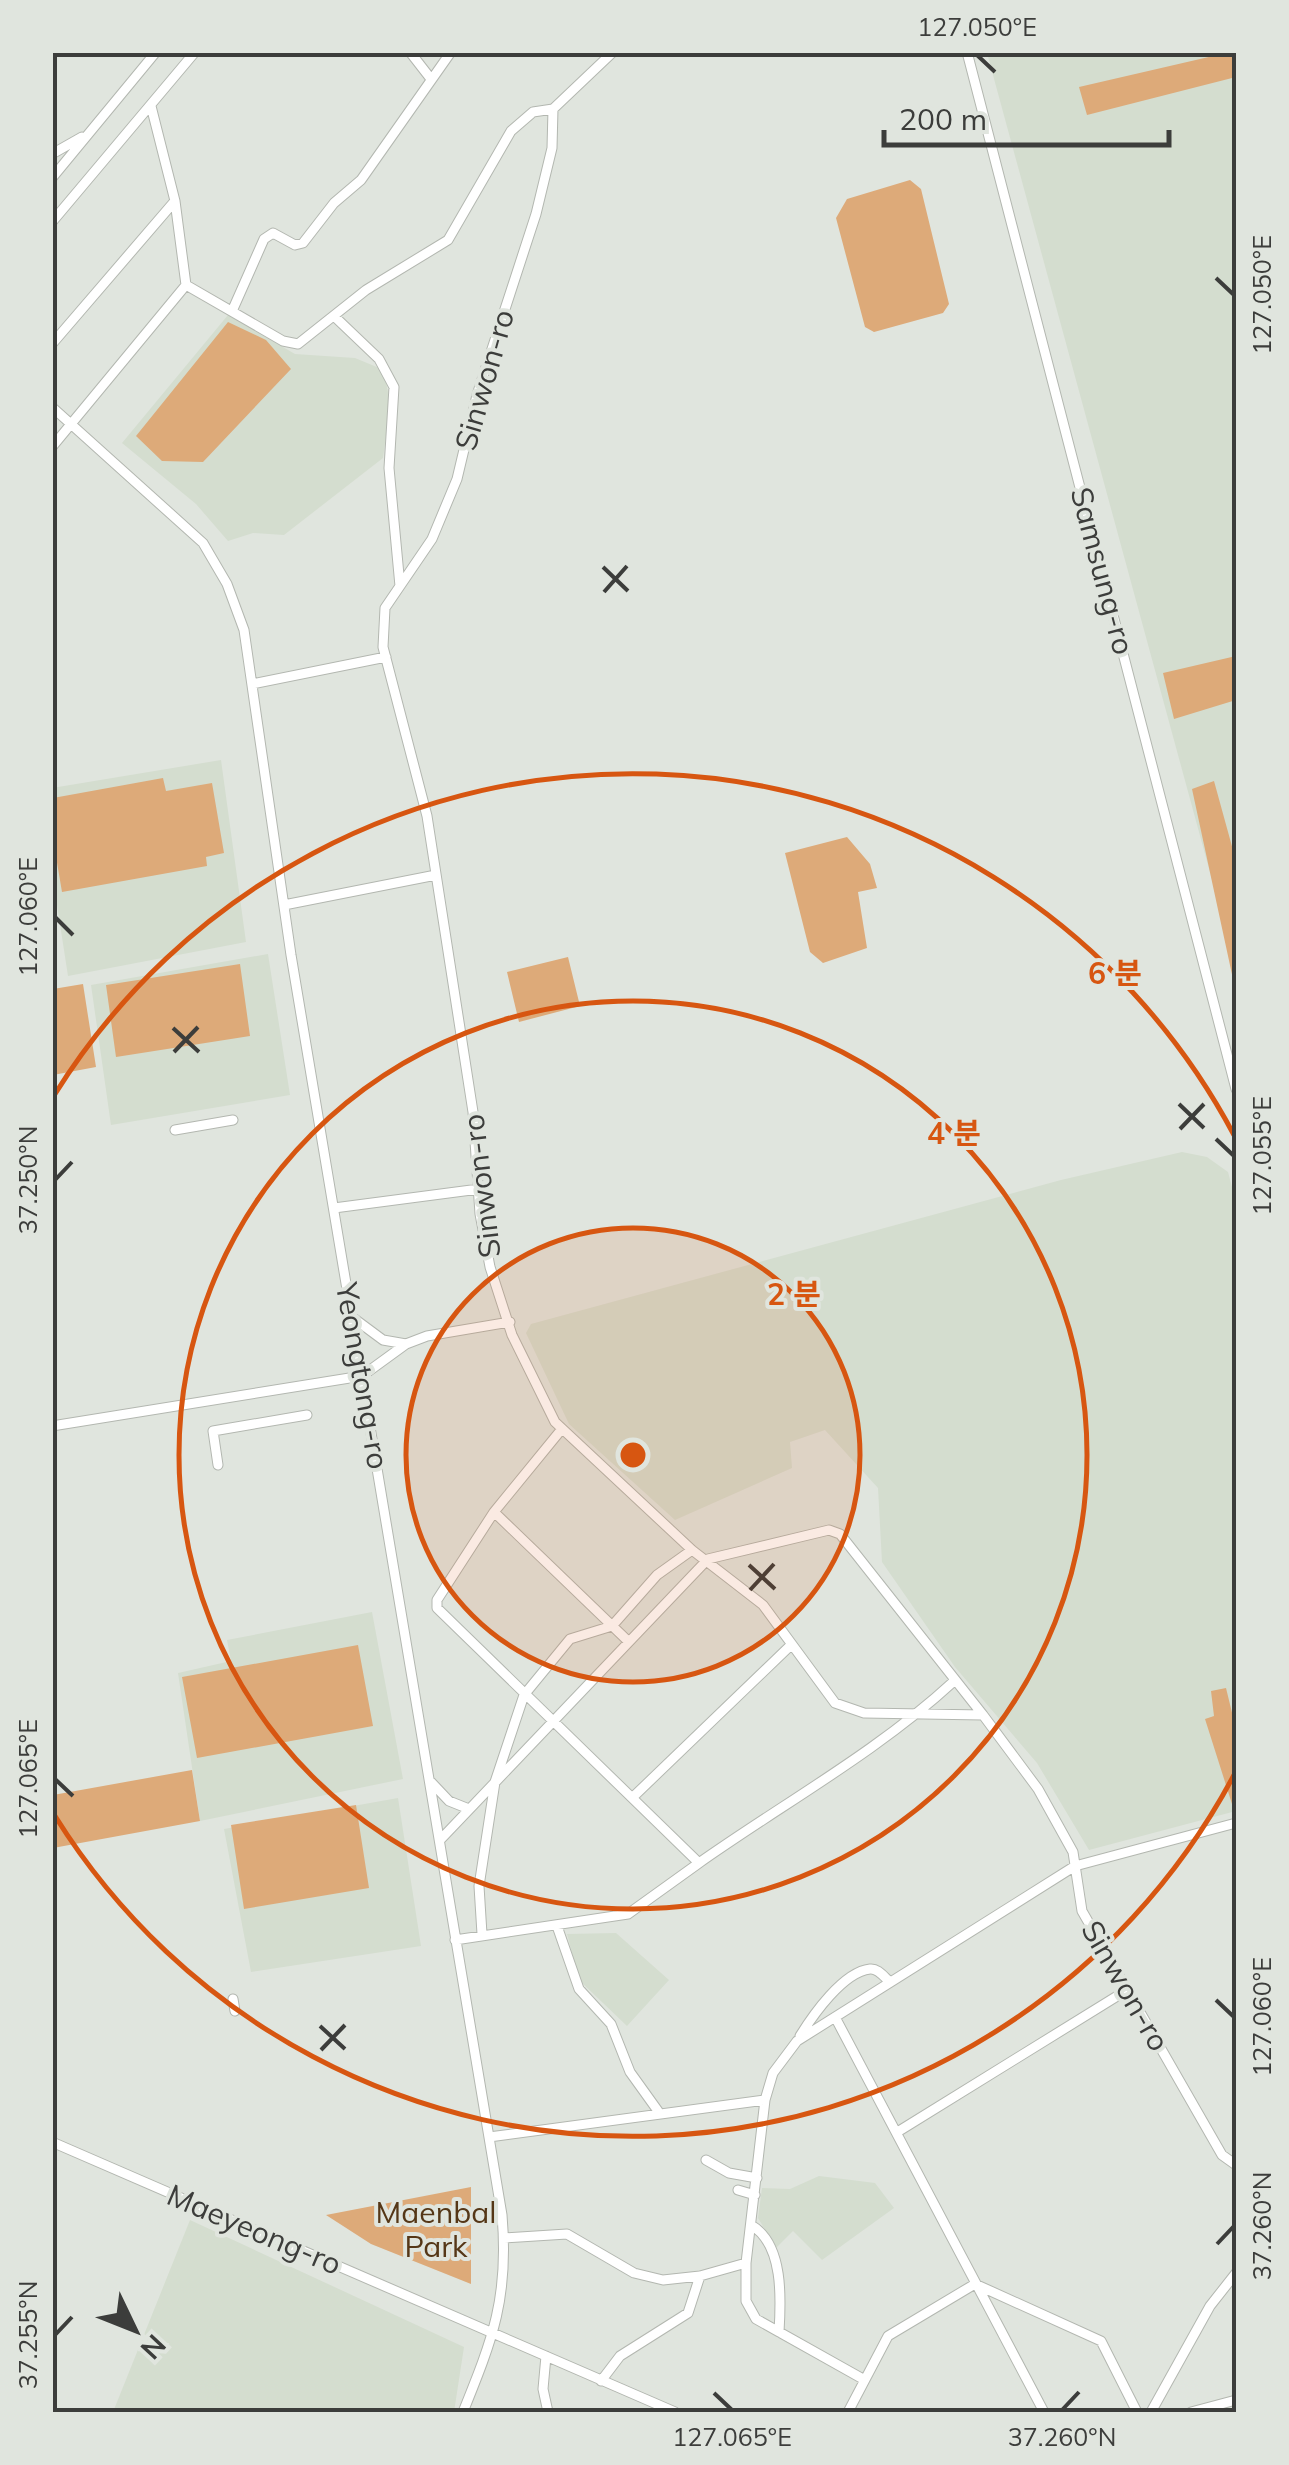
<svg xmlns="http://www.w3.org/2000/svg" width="1289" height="2465" font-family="Mulish,'Noto Sans KR',sans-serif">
  <rect width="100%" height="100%" fill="#e0e5de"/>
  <path fill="#d4ddcf" d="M987,53H1236V968Z
    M228,315L295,354L355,358L384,370L390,404L383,458L284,535L253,533L228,541L196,504L122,443Z
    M221,760L246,942L68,976L53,879L52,788Z
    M268,954L290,1095L111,1125L91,985Z
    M1182,1152L1207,1157L1228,1172L1236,1202V1811L1089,1850L1037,1763L955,1667L882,1562L878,1488L825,1430L790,1442L792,1468L675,1520L569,1424L526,1333L531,1324L1061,1180Z
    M372,1612L403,1779L200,1821L178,1673L231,1661L227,1640Z
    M398,1798L421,1946L251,1972L224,1829Z
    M616,1933L669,1980L627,2026L579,1980L567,1934Z
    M819,2176L875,2183L894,2208L822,2260L793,2231L776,2248L758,2218L762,2188L790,2189Z
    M190,2220L464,2347L454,2412H113Z"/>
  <path fill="#ddaa79" d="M1226,53H1236V77L1087,115L1079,87Z
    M910,180L921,189L949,304L943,313L874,332L865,327L836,218L847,199Z
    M228,322L266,340L291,369L203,462L162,461L136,436Z
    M1236,656V700L1174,719L1163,673Z
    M163,778L166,791L212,783L224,853L206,857L207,866L62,892L53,839V798Z
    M1214,781L1236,861V993L1192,789Z
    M847,837L870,864L877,888L858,892L867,948L823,963L810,952L785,853Z
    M568,957L580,1006L519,1022L507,972Z
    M240,964L250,1036L116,1057L106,985Z
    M83,984L96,1067L53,1075V989Z
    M358,1645L373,1726L197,1758L182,1677Z
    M1226,1688L1236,1729V1803L1232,1804L1205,1719L1214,1716L1211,1691Z
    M192,1770L200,1821L53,1848V1795Z
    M356,1805L369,1888L244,1909L231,1825Z
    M471,2187V2284L371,2244L326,2215Z"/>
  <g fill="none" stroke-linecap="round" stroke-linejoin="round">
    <defs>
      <path id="minor" d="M410,52L431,79
        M613,52L553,109L552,148L536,214L477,395L457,479L432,539L385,608L383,647L427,816L473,1112L480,1214L490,1267L512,1335L555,1422L692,1550L763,1605L835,1703L864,1713L983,1715L1038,1789L1073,1852L1082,1911L1222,2155L1236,2165
        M967,52L1236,1089
        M151,106L175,201L186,285L283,341L298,344L366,290L448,240L511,131L533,112L553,109
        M52,154L82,137
        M52,178L156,52
        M52,222L195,52
        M233,309L264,239L273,233L295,245L303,243L334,203L361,180L451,52
        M335,317L379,359L394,387L389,468L400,586
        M52,344L174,202
        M52,407L203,543L227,584L244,630L291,955L502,2215C509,2297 493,2338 463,2412
        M52,447L186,285
        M252,684L386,657
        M284,905L436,875
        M175,1130L233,1120
        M334,1208L479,1189
        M352,1317L383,1340L406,1344
        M52,1426L362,1376L406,1344L427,1336L510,1322
        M218,1465L213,1431L307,1415
        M494,1512L629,1642
        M431,1782L449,1801L469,1809
        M633,1797L791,1645
        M441,1839L708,1559L829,1530L840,1534L983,1715
        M699,1863C784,1803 877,1752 953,1682
        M557,1926L579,1989L611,2024L630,2072L658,2111
        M482,1934L479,1886L495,1782L524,1695L570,1639L612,1626L657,1575L692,1550
        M455,1940L628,1914L699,1863L437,1608V1600L494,1512L561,1430
        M233,1999L235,2011
        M835,2017L1044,2412
        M800,2036C813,2015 843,1972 870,1969C878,1968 884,1977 890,1982
        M899,2131L1127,1990
        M489,2137L765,2100
        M52,2142L675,2412
        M706,2160L729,2173L757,2178
        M738,2190L755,2195
        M751,2225C784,2244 781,2300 779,2332
        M504,2238L567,2234L634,2273L663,2280L700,2276L746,2263
        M546,2356L543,2389L548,2412
        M863,2379L756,2319L746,2301V2263L765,2100L773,2073L797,2041L1075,1866L1236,1823
        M601,2381L620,2356L688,2313L700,2276
        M848,2412L888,2336L975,2284L1101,2341L1137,2412
        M1151,2412L1210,2306L1236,2273
        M1191,2412L1236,2400"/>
    </defs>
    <use href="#minor" stroke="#b3b7b0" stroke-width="11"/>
    <use href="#minor" stroke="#fff" stroke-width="9"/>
  </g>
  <path fill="none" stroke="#3c3d3b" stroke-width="4" d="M977,55L995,72M1216,278L1234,295M603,567L628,591M604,592L627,566M55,917L73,935M173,1028L199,1052M174,1052L198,1027M1179,1104L1204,1128M1180,1129L1204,1104M1216,1139L1234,1156M55,1180L72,1162M749,1565L775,1589M750,1590L774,1564M55,1779L73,1796M1216,2000L1234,2017M320,2026L345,2049M321,2050L345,2025M1217,2244L1234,2226M55,2335L72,2317M714,2393L732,2410M1062,2410L1079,2392"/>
  <circle cx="633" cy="1455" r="227" fill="#d75611" fill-opacity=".12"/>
  <g fill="none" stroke="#d75611" stroke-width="5">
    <circle cx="633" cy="1455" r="227"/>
    <circle cx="633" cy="1455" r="454"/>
    <path d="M1234 1775A681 681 0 0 1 55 1816M55 1094A681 681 0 0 1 1234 1135"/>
  </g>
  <g text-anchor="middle" stroke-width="8" stroke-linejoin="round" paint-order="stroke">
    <g font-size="30" fill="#3c3d3b" stroke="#e0e5de">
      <text transform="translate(485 380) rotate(-74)" y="10">Sinwon-ro</text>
      <text transform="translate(1102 571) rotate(75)" y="10">Samsung-ro</text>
      <text transform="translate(482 1186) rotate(-97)" y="10">Sinwon-ro</text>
      <text transform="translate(362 1376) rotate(80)" y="10">Yeongtong-ro</text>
      <text transform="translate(1125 1986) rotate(60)" y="10">Sinwon-ro</text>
      <text transform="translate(254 2230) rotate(23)" y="10">Maeyeong-ro</text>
    </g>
    <g font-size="30" fill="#553717" stroke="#e0e5de">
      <text x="436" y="2223">Maenbal<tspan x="436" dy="34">Park</tspan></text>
    </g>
  </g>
  <circle cx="633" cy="1455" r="15" fill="#d75611" stroke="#e0e5de" stroke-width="5"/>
  <g font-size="30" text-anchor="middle" font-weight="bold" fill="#d75611" stroke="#e0e5de" stroke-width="8" stroke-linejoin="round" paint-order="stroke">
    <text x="1115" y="984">6 분</text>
    <text x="954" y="1144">4 분</text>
    <text x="794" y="1305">2 분</text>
  </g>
  <rect width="1289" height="2465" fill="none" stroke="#e0e5de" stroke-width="110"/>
  <g transform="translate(135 2330) rotate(133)" stroke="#e0e5de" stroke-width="8" paint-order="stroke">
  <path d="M0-8L18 38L0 25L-18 38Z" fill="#3c3d3b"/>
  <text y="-15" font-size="28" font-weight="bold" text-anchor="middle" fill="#3c3d3b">N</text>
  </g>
  <path d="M884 130v15h285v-15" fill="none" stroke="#3c3d3b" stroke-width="5"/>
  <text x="899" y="130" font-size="30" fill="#3c3d3b" stroke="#e0e5de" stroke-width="8" paint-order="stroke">200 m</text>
  <rect x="55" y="55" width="1179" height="2355" fill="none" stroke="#3c3d3b" stroke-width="4"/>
  <g font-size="25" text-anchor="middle" fill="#3c3d3b">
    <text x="977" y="36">127.050°E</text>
    <text transform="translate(1262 295) rotate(-90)" y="9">127.050°E</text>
    <text transform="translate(28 917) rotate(-90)" y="9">127.060°E</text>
    <text transform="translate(1262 1156) rotate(-90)" y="9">127.055°E</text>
    <text transform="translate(28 1180) rotate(-90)" y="9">37.250°N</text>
    <text transform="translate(28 1779) rotate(-90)" y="9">127.065°E</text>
    <text transform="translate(1262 2017) rotate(-90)" y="9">127.060°E</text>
    <text transform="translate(1262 2226) rotate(-90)" y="9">37.260°N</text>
    <text transform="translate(28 2335) rotate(-90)" y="9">37.255°N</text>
    <text x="732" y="2446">127.065°E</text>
    <text x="1062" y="2446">37.260°N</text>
  </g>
</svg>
